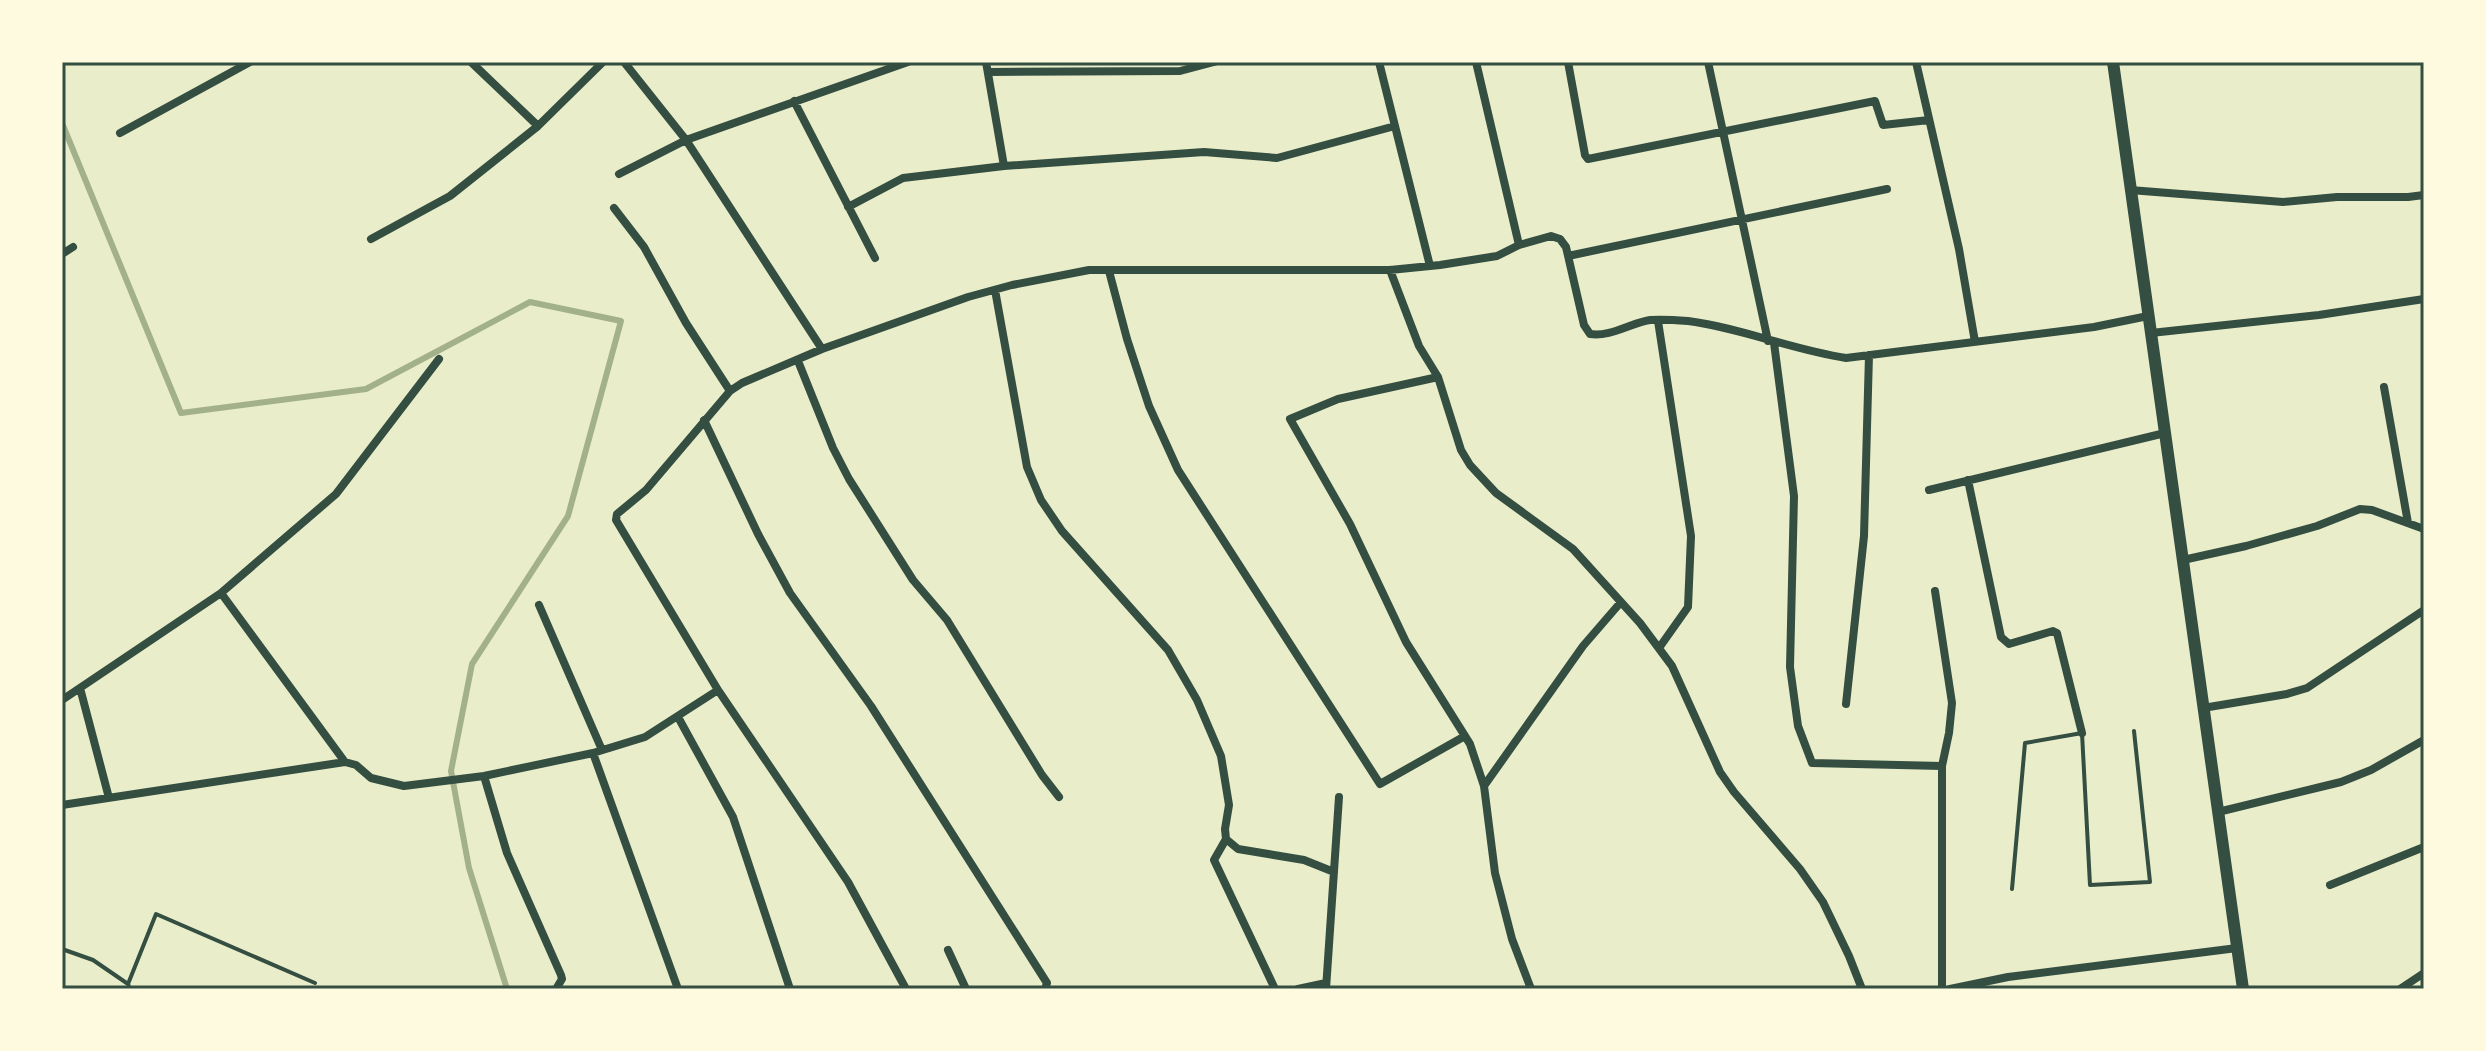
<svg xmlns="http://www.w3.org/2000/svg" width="2486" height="1051" font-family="Manrope,sans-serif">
  <rect width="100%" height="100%" fill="#e9edc9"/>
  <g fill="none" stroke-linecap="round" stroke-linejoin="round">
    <path stroke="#a3b18a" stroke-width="6" d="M62,123L181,413L366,389L530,302L621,321L568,516L472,664L451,771L469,868L507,989"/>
    <path stroke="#344e41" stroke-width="4" d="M2012,889L2025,743L2082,733L2090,885L2150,882L2134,731
      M62,949L93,960L128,984L130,989
      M128,984L156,914L315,983"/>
    <path stroke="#344e41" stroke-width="8" d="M471,62L538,126
      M624,62L686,140L822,349
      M986,62L1004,166L1204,152L1277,158L1395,126L1430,266
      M1379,62L1395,126
      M1476,62L1519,245
      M1568,62L1585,155L1588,159L1875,101L1883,125L1929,120
      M1708,62L1768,341
      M1916,62L1959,249L1975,342
      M988,72L1180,71L1214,62
      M794,101L875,258
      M120,133L250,62
      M619,174L686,140L908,62
      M2130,190L2283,202L2337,197H2408L2424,195
      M848,207L903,178L1004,166
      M614,208L644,247L686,323L730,391
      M371,239L450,196L538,126L603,62
      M62,254L73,247
      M1568,256L1887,189
      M1390,270L1419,346L1438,377L1461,450L1470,465L1496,493L1573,549L1640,623L1672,666L1720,772L1734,792L1800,869L1823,902L1849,956L1862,989
      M1109,271L1127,339L1149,406L1178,470L1380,784L1465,736
      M995,290L1027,467L1041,500L1062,531L1168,650L1197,700L1221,756L1229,805L1225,829L1226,839L1214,860L1275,989
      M1658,321L1691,536L1688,607L1659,648
      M2151,333L2319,315L2424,299
      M1774,343L1794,496L1790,667L1798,726L1812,763L1942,766
      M798,361L833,448L849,479L913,580L947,620L1042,775L1059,797
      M1438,377L1338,399L1290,419L1350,524L1406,642L1470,744L1484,786L1495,873L1512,939L1531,989
      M2384,387L2408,523
      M704,420L758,534L790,593L871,706L1047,983L1045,989
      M1968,480L2001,637L2009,644L2053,631L2057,633L2082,733
      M1929,490L2165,433
      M2183,560L2246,546L2317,526L2360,509L2372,510L2424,529
      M1935,591L1952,703L1949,733L1942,766V989
      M221,593L345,762
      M539,605L602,750
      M80,688L109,798
      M62,700L221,593L336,494L439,359
      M1846,704L1864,536L1869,355
      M2203,708L2287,694L2307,688L2424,610
      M678,717L733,817L790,989
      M593,753L678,989
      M484,776L507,853L561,975L562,979L556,989
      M1484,786L1583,646L1621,602
      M62,805L345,762L356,765L371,778L404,786L484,776L593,753L645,737L718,690
      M2218,812L2341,782L2371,770L2424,740
      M1226,839L1238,849L1304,860L1334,872
      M2330,885L2424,847
      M948,950L966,989
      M906,989L848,882L718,690L616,520L617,514L646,490L730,391L742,383L822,349L968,297L1012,285L1089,270H1390L1440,265L1497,256L1519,245L1551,236L1560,239L1566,247L1584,325L1590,334C1611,337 1630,323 1650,320C1662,319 1676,320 1688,321C1742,328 1792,350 1846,358L2094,327L2148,316
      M1298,989L1326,983
      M1326,989L1339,797
      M1950,989L2008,977L2237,948
      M2400,989L2424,973"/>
    <path stroke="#344e41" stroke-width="12" d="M2113,62L2243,989"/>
  </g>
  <rect width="2486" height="1051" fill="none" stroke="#fefae0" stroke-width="128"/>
  <rect x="64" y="64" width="2358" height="923" fill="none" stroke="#344e41" stroke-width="3"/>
</svg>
